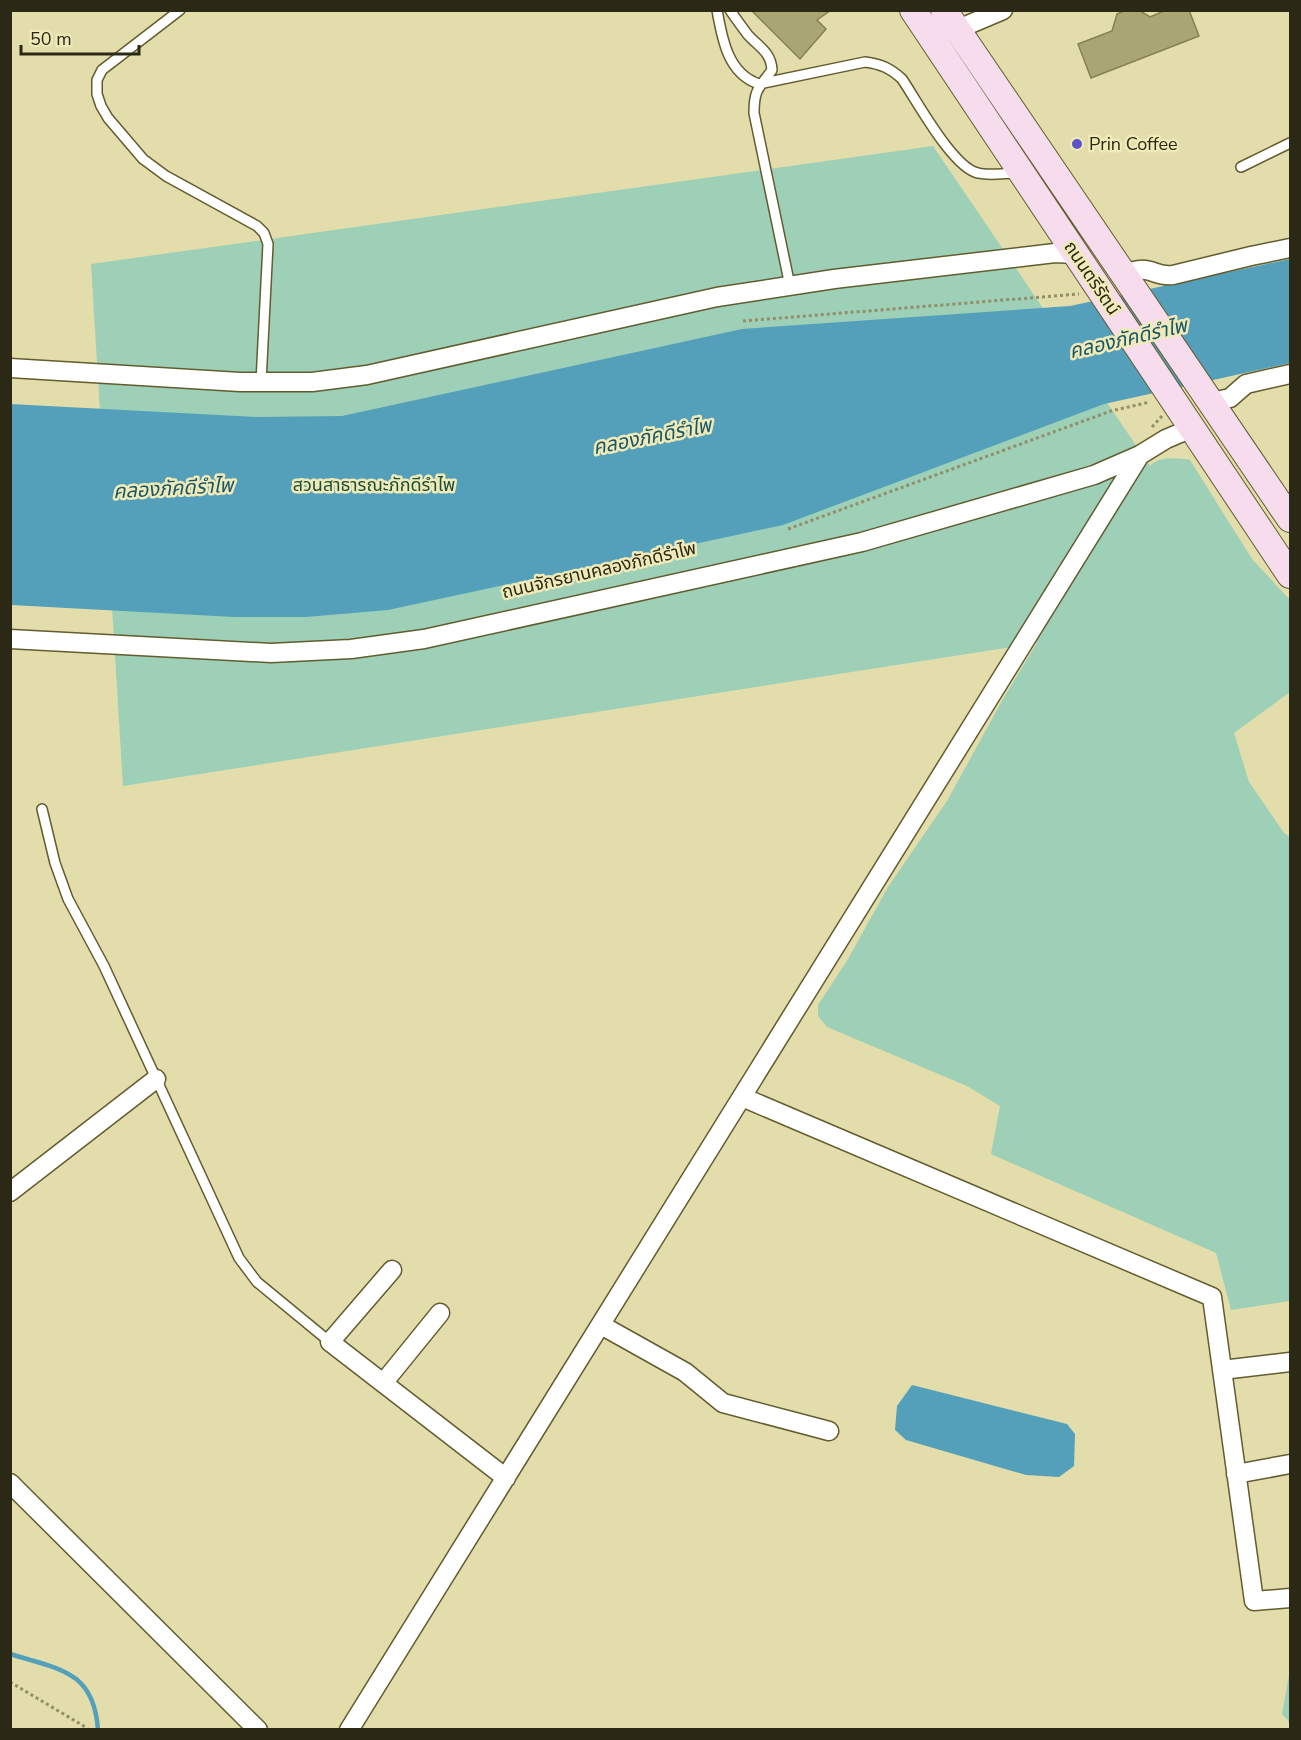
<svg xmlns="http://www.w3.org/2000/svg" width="1301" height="1740" font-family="'Nunito Sans','Noto Sans Thai',sans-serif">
  <rect width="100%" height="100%" fill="#e2ddab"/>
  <path fill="#9dd0b7" d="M933,146L1150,466C1159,456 1177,458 1190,460L1252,559L1290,600V692L1234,733L1249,782L1284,833L1290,837V1301L1231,1310L1216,1253L991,1154L1000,1106L967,1086L827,1027L818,1016V1005L848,959L888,887L947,801L1003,699L1037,643L123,786L91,264Z
    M1290,1669V1723L1282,1714Z"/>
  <path fill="#54a0ba" d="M1290,259V363L1104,404L783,525L388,610L306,617H234L11,605L10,404L258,417L342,416L742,329L1070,306Z
    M912,1385L1067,1424L1075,1434L1074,1466L1059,1477L1026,1475L906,1440L895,1430L897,1406Z"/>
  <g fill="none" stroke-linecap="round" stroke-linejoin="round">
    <path stroke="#54a0ba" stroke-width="4.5" d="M10,1654C58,1669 94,1670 98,1730"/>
  </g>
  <path fill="#aaa575" stroke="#868052" stroke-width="1.5" d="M751,10H831L817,20L826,29L800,59Z
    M1126,10H1139L1150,17L1166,10H1189L1199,36L1091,78L1078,44L1112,31L1117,14Z"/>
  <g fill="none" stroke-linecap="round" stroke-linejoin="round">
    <defs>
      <path id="service" d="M180,10L102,70L97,80V94L101,106L108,118L143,159L166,176L257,226L264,233L268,244L261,382
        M717,10C722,39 728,74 759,84L865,62C881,64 890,68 902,79C917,101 953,168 978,173C990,176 1005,173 1016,173
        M730,10C736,19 742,27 748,35C759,47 771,52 772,70C759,88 754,89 754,113L790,286
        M1241,167L1290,143
        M42,809L55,863L68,899L104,966L239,1258L257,1282L330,1342"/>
      <path id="minor" d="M956,30L1003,10
        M1125,275C1149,262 1154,278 1173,275L1251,256L1290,248
        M10,368L240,382H312L367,375L717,297L834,279L1055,253L1076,254
        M1212,402L1230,398L1246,384L1290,374
        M10,639L271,653L351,649L424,639L862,542L1094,475L1140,455
        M742,1097L1212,1297L1254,1601L1290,1598
        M10,1192L156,1079
        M392,1270L330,1342L506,1478
        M601,1325L685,1372L723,1403L829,1431
        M1222,1370L1290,1362
        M384,1382L440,1313
        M1236,1474L1290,1464
        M10,1483L258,1730
        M349,1730L1140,455L1166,439L1192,428"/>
      <path id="secondary" d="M913,10L1290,575
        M944,10L1290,519"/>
    </defs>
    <use href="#service" stroke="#625c2f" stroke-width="12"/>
    <use href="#minor" stroke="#625c2f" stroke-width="21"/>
    <use href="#secondary" stroke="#625c2f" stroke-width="28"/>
    <path stroke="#918e69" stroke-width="3" stroke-dasharray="3 3" stroke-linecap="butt" d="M743,321L1079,294
      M1152,427L1162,416
      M788,529L1111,411L1150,402
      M10,1682L87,1728L88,1730"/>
    <use href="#service" stroke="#fff" stroke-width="9"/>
    <use href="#minor" stroke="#fff" stroke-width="18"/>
    <use href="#secondary" stroke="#f6dcec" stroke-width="26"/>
  </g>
  <circle fill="#5e52ca" stroke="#efeab8" stroke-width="2" cx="1077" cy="144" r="6"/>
  <g text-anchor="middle" stroke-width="5" stroke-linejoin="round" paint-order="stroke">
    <g font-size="18" fill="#2b2916" stroke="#efeab8" text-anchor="start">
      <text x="1089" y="150">Prin Coffee</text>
    </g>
    <g font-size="18" fill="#2b2916" stroke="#efeab8">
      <text transform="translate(1092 278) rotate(56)" y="6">ถนนตรีรัตน์</text>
      <text transform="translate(599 570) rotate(-13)" y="6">ถนนจักรยานคลองภักดีรำไพ</text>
    </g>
    <g font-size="18" fill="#194f38" stroke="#efeab8">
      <text x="374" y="491">สวนสาธารณะภักดีรำไพ</text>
    </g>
    <g font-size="20" font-style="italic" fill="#19576a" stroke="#efeab8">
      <text transform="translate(1128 338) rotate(-13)" y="7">คลองภัคดีรำไพ</text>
      <text transform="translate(652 436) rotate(-11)" y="7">คลองภัคดีรำไพ</text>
      <text transform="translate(173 488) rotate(-3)" y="7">คลองภัคดีรำไพ</text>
    </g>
  </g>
  <rect width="1301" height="1740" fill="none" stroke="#2b2916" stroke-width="24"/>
  <path d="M21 45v9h118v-9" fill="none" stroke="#2b2916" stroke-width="3"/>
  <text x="30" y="45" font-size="18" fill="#2b2916" stroke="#efeab8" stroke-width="4.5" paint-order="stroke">50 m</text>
</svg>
